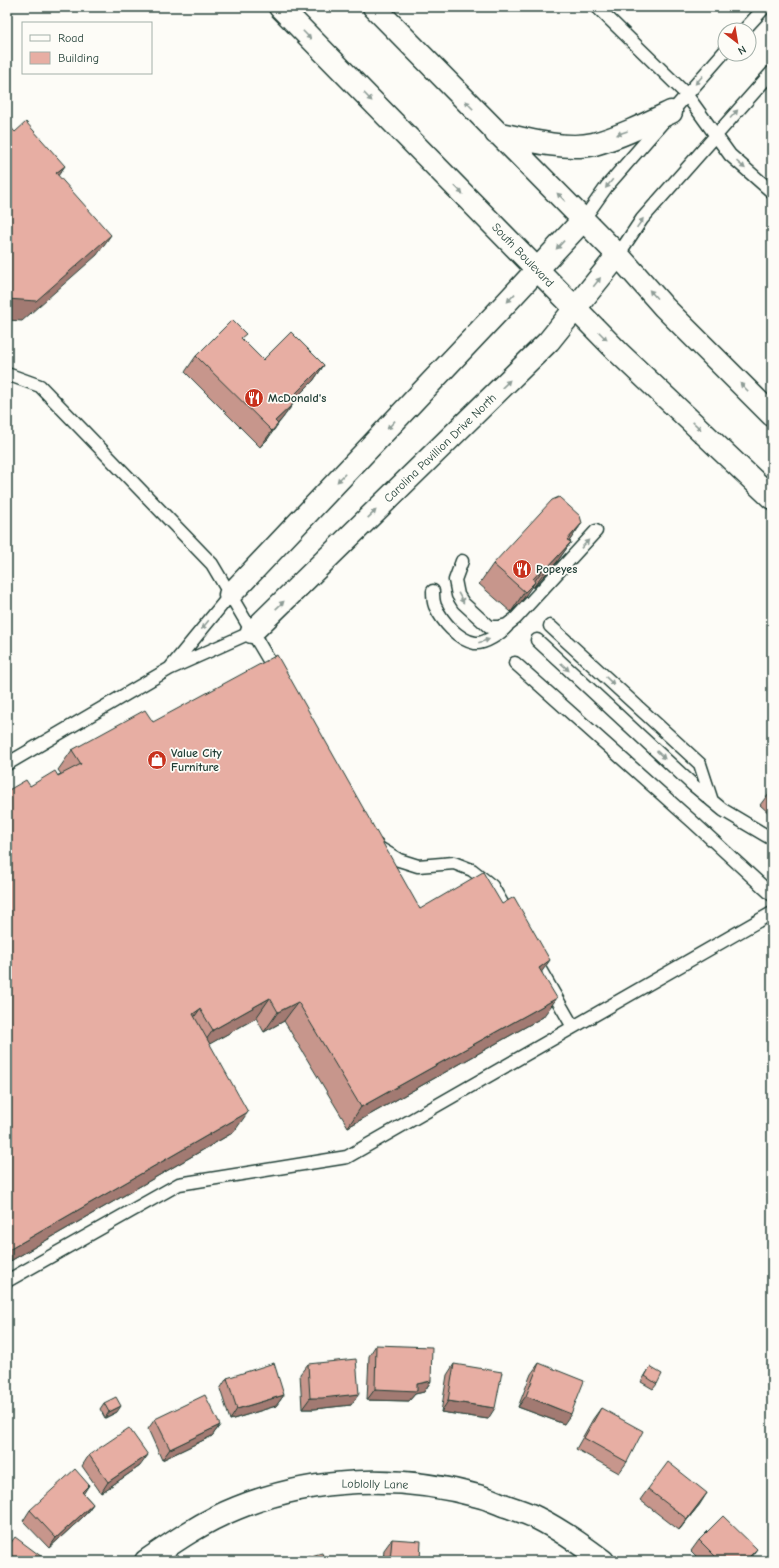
<svg xmlns="http://www.w3.org/2000/svg" width="779" height="1568" font-family="'Comic Neue',sans-serif">
  <rect width="100%" height="100%" fill="#fdfcf7"/>
  <filter id="ink" filterUnits="userSpaceOnUse"><feTurbulence type="fractalNoise" baseFrequency=".025" numOctaves="2"/><feDisplacementMap in="SourceGraphic" scale="8" xChannelSelector="R" yChannelSelector="G"/><feConvolveMatrix kernelMatrix="1 2 1 2 8 2 1 2 1" color-interpolation-filters="sRGB"/></filter>
  <g filter="url(#ink)">
    <g fill="none" stroke-linecap="round" stroke-linejoin="round">
      <defs>
        <path id="service" d="M597,7L686,94L730,155L772,192
          M744,30L765,7
          M583,220L607,186L725,51
          M618,255L642,219L772,72
          M7,374L40,386L212,564L277,674
          M462,561L455,580L458,595L463,603L489,627H498L507,625L516,618L596,531
          M433,591C433,596 433,601 435,606C442,621 458,640 475,643C485,644 501,633 507,626
          M550,626L700,764L712,801
          M537,640L693,785L723,810L772,839
          M515,663L693,822L772,895
          M171,667L230,595
          M7,764L169,669L252,632
          M377,845L379,848L399,860L418,866L454,863L472,870L492,886L510,917
          M534,959L573,1027
          M7,1281L179,1184L347,1157L772,913"/>
        <path id="minor" d="M230,595L508,301L583,220
          M252,632L549,341L618,255
          M146,1561C175,1541 204,1521 237,1508C313,1477 400,1474 478,1496C488,1498 497,1503 506,1506C517,1510 528,1513 537,1518C561,1530 582,1545 603,1561"/>
        <path id="secondary" d="M280,7L619,353L772,498
          M374,7L618,255L664,307L772,415
          M496,133C523,139 566,151 594,144C620,137 646,124 671,112"/>
      </defs>
      <use href="#service" stroke="#1f3d34" stroke-width="15"/>
      <use href="#minor" stroke="#1f3d34" stroke-width="25"/>
      <use href="#secondary" stroke="#1f3d34" stroke-width="25"/>
      <use href="#service" stroke="#fdfcf7" stroke-width="12"/>
      <use href="#minor" stroke="#fdfcf7" stroke-width="22"/>
      <use href="#secondary" stroke="#fdfcf7" stroke-width="22"/>
    </g>
    <path fill="#c7968c" stroke="#1f3d34" d="M242,339L263,360L324,365L313,381L292,402L293,404L282,419L278,424L267,440L260,447L185,372L196,356Z
      M582,523L569,541L571,542L557,562L533,588L532,585L521,602L511,612L479,584L493,564Z
      M153,722L420,909L542,972L543,1017L348,1127L284,1021L264,1032L256,1018L209,1044L234,1132L7,1263V791L30,786L61,774L58,770L72,750Z
      M772,789V816L760,805Z
      M376,1345L431,1381L424,1392L415,1394L409,1401L367,1400L369,1356Z
      M539,1363L564,1424L518,1407L531,1374Z
      M308,1364L351,1405L314,1409H302L300,1374Z
      M454,1364L488,1419L441,1412L447,1375Z
      M650,1367L657,1384L653,1389L641,1382Z
      M227,1378L284,1395L276,1406L230,1420L220,1389Z
      M104,1403L117,1412L105,1418L100,1409Z
      M601,1408L627,1462L619,1473L576,1449L593,1419Z
      M155,1419L220,1425L212,1436L162,1460L148,1429Z
      M89,1455L140,1466L101,1493L82,1466Z
      M89,1485L83,1493L93,1504L85,1515L49,1548L23,1521L30,1510Z
      M648,1489L700,1504L679,1530L640,1500Z
      M392,1539L420,1561H383L384,1550Z
      M699,1540L749,1560L748,1561H701L691,1551Z"/>
    <path fill="#a27a72" stroke="#1f3d34" d="M65,166L51,186L56,173Z
      M111,235L97,255L22,321L7,320V299Z
      M324,365L313,381L278,416L289,400Z
      M293,404L282,419L271,431L275,421Z
      M278,424L267,440L260,447L272,431Z
      M582,523L568,543L567,540Z
      M571,542L557,562L533,588L547,568Z
      M546,565L532,585L535,582L521,602L511,612L533,579Z
      M550,960L536,980L539,968Z
      M270,998L256,1018L199,1050L213,1030Z
      M557,998L543,1017L348,1127L361,1107Z
      M298,1002L284,1021L264,1032L278,1012Z
      M200,1009L186,1029L193,1014Z
      M248,1112L234,1132L7,1263V1251Z
      M431,1381L424,1392L415,1394L409,1401L367,1400L375,1389L417,1384Z
      M359,1394L351,1405L314,1409H302L310,1398Z
      M284,1395L276,1406L230,1420L237,1409Z
      M526,1396L571,1414L564,1424L518,1407Z
      M448,1401L495,1408L488,1419L441,1412Z
      M121,1406L117,1412L105,1418L109,1412Z
      M220,1425L212,1436L162,1460L170,1449Z
      M148,1455L140,1466L101,1493L108,1482Z
      M89,1485L82,1496V1492Z
      M707,1493L700,1504L679,1530L687,1519Z
      M93,1504L85,1515L49,1548L56,1538Z
      M757,1549L748,1561H745Z"/>
    <path fill="#e7aea3" stroke="#1f3d34" d="M26,122L65,166L56,173L111,235L36,301L7,299V123L15,132Z
      M232,320L246,334L241,338L263,360L291,332L324,365L289,400L293,404L275,421L278,424L272,431L196,356Z
      M559,497L580,516L582,523L567,540L571,542L547,568L546,565L533,579L535,582L525,592L493,564L552,500Z
      M277,655L420,909L483,872L502,904L514,897L550,960L539,968L557,998L361,1107L298,1002L278,1012L270,998L213,1030L200,1009L193,1014L248,1112L7,1251V791L26,780L30,786L55,771L58,776L81,764L72,750L145,710L153,722Z
      M376,1345L432,1347L431,1381L417,1384V1391L375,1389Z
      M356,1359L359,1394L322,1398H310L308,1364Z
      M274,1363L284,1395L237,1409L227,1378Z
      M539,1363L584,1381L571,1414L526,1396Z
      M454,1364L502,1372L495,1408L448,1401Z
      M650,1367L662,1374L657,1384L645,1376Z
      M205,1395L220,1425L170,1449L155,1419Z
      M116,1397L121,1406L109,1412L104,1403Z
      M601,1408L643,1431L627,1462L584,1438Z
      M129,1428L148,1455L108,1482L89,1455Z
      M668,1462L707,1493L687,1519L648,1489Z
      M75,1469L89,1485L82,1492L93,1504L56,1538L30,1510Z
      M723,1516L757,1549L745,1561H720L699,1540Z
      M15,1537L42,1557L39,1561H7V1548Z
      M392,1539L421,1541L420,1561H390Z
      M322,1553L325,1561H292Z
      M465,1556L478,1561H463Z"/>
    <defs><path id="oneway-solid" d="M-6-.8H1V-3.2L6.5 0L1 3.2V.8H-6Z"/></defs>
    <g fill="#8e9c96">
      <use href="#oneway-solid" transform="translate(307 35) rotate(46)"/>
      <use href="#oneway-solid" transform="translate(699 80) rotate(132)"/>
      <use href="#oneway-solid" transform="translate(368 97) rotate(46)"/>
      <use href="#oneway-solid" transform="translate(469 105) rotate(-134)"/>
      <use href="#oneway-solid" transform="translate(734 114) rotate(-48)"/>
      <use href="#oneway-solid" transform="translate(622 133) rotate(160)"/>
      <use href="#oneway-solid" transform="translate(741 165) rotate(41)"/>
      <use href="#oneway-solid" transform="translate(609 184) rotate(129)"/>
      <use href="#oneway-solid" transform="translate(459 190) rotate(46)"/>
      <use href="#oneway-solid" transform="translate(561 197) rotate(-135)"/>
      <use href="#oneway-solid" transform="translate(640 223) rotate(-55)"/>
      <use href="#oneway-solid" transform="translate(560 245) rotate(133)"/>
      <use href="#oneway-solid" transform="translate(597 282) rotate(-52)"/>
      <use href="#oneway-solid" transform="translate(653 294) rotate(-132)"/>
      <use href="#oneway-solid" transform="translate(511 298) rotate(133)"/>
      <use href="#oneway-solid" transform="translate(603 336) rotate(45)"/>
      <use href="#oneway-solid" transform="translate(506 384) rotate(-44)"/>
      <use href="#oneway-solid" transform="translate(744 387) rotate(-135)"/>
      <use href="#oneway-solid" transform="translate(391 425) rotate(133)"/>
      <use href="#oneway-solid" transform="translate(697 426) rotate(44)"/>
      <use href="#oneway-solid" transform="translate(341 478) rotate(134)"/>
      <use href="#oneway-solid" transform="translate(372 514) rotate(-44)"/>
      <use href="#oneway-solid" transform="translate(585 544) rotate(-47)"/>
      <use href="#oneway-solid" transform="translate(461 598) rotate(61)"/>
      <use href="#oneway-solid" transform="translate(280 605) rotate(-44)"/>
      <use href="#oneway-solid" transform="translate(205 625) rotate(129)"/>
      <use href="#oneway-solid" transform="translate(484 641) rotate(-18)"/>
      <use href="#oneway-solid" transform="translate(565 667) rotate(43)"/>
      <use href="#oneway-solid" transform="translate(610 681) rotate(43)"/>
      <use href="#oneway-solid" transform="translate(661 755) rotate(43)"/>
    </g>
  </g>
  <defs>
    <symbol id="restaurant-disc" viewBox="-11 -11 22 22"><circle r="9.5" fill="#c8321e" stroke="#fdfcf7"/><path d="M-5-6h1v4h1v-4h1v4h1v-4h1v5L-1.5 .5V6h-2V.5L-5-1ZM5-6V6H3V1.5H1.5Q1.5-4 5-6Z" fill="#fff"/></symbol>
    <symbol id="shop-disc" viewBox="-11 -11 22 22"><circle r="9.5" fill="#c8321e" stroke="#fdfcf7"/><path d="M-5-2.5h2.3a2.7 3.5 0 0 1 5.4 0H5L5.5 6h-11ZM-1.5-2.5h3a1.5 2.3 0 0 0-3 0Z" fill="#fff"/></symbol>
  </defs>
  <g fill-rule="evenodd">
    <use href="#restaurant-disc" x="243" y="387" width="22" height="22"/>
    <use href="#restaurant-disc" x="511" y="558" width="22" height="22"/>
    <use href="#shop-disc" x="146" y="749" width="22" height="22"/>
  </g>
  <g text-anchor="middle" stroke-width="3.5" stroke-linejoin="round" paint-order="stroke">
    <g font-size="12" fill="#1f3d34" stroke="#fdfcf7">
      <text transform="translate(523 255) rotate(46)" y="4">South Boulevard</text>
      <text transform="translate(440 448) rotate(-44)" y="4">Carolina Pavillion Drive North</text>
      <text transform="translate(375 1484) rotate(1)" y="4">Loblolly Lane</text>
    </g>
    <g font-size="12" font-weight="bold" fill="#1f3d34" stroke="#fdfcf7" text-anchor="start">
      <text x="268" y="402">McDonald's</text>
      <text x="536" y="573">Popeyes</text>
      <text x="171" y="757">Value City<tspan x="171" dy="14">Furniture</tspan></text>
    </g>
  </g>
  <rect width="779" height="1568" fill="none" stroke="#fdfcf7" stroke-width="24"/>
  <rect x="12" y="12" width="755" height="1544" fill="none" stroke="#1f3d34" stroke-width="1.5" filter="url(#ink)"/>
  <rect x="22" y="22" width="130" height="52" fill="#fdfcf7" stroke="#a4b0a9"/>
  <rect x="30" y="35" width="20" height="6" fill="#fdfcf7" stroke="#a4b0a9"/>
  <text x="58" y="42" font-size="12" fill="#1f3d34">Road</text>
  <rect x="30" y="52" width="20" height="12" fill="#e7aea3" stroke="#a4b0a9"/>
  <text x="58" y="62" font-size="12" fill="#1f3d34">Building</text>
  <g transform="translate(737 42) rotate(149)"><circle r="19" fill="#fdfcf7" stroke="#a4b0a9"/>
  <path d="M0-3L7 15L0 10L-7 15Z" fill="#c8321e"/>
  <text y="-6" font-size="11" font-weight="bold" text-anchor="middle" fill="#1f3d34">N</text>
  </g>
</svg>
